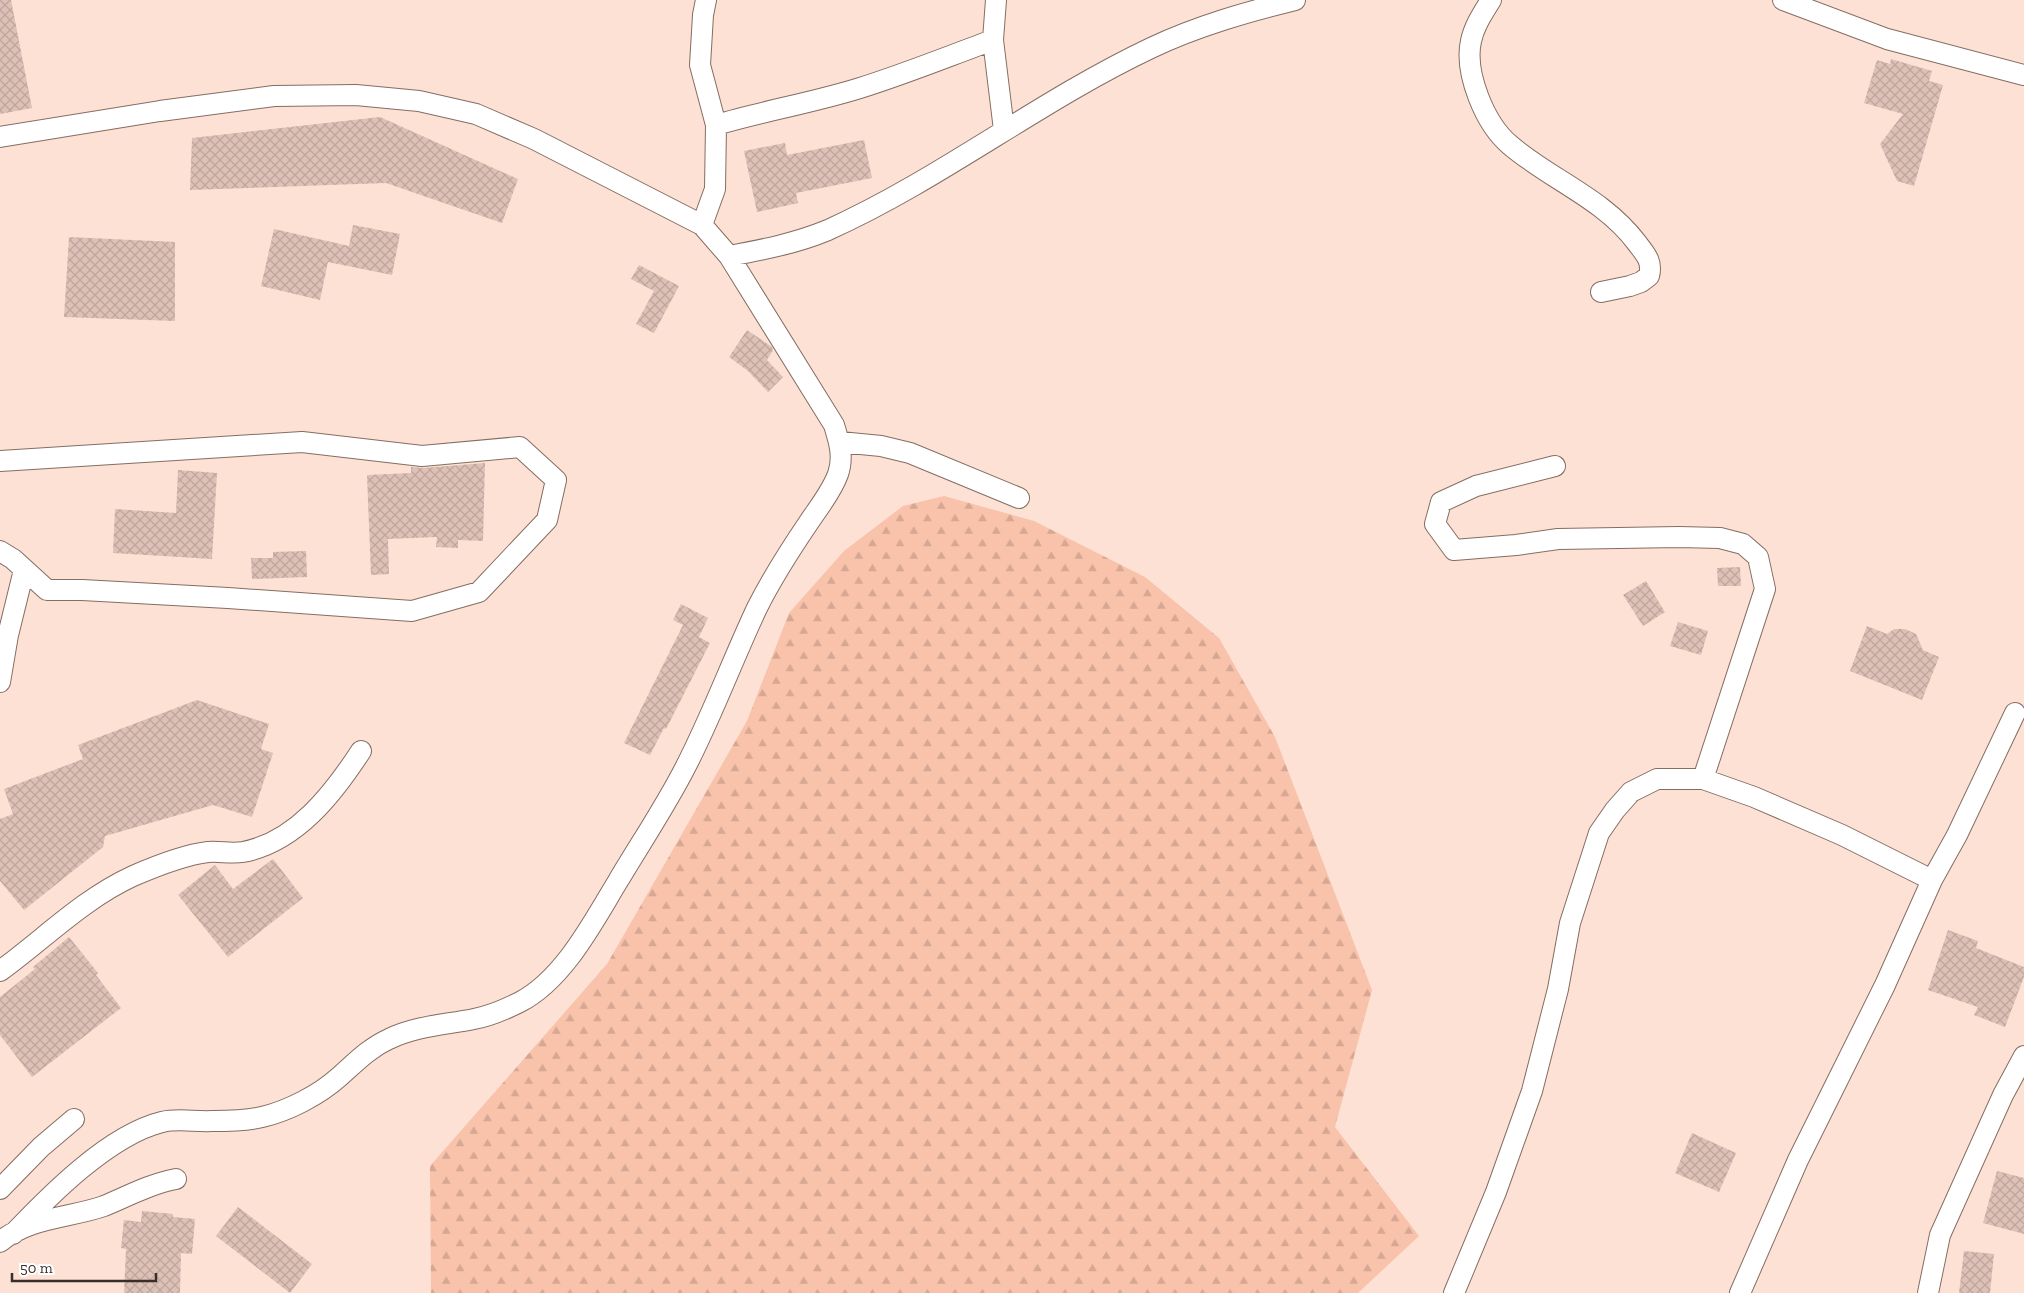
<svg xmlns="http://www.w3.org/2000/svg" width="2024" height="1293" font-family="'Zilla Slab',serif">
  <defs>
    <pattern id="forest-firs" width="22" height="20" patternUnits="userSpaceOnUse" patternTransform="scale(1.25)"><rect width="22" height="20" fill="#f9c2aa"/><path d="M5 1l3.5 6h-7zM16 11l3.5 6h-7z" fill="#d6a792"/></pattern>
    <pattern id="building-cross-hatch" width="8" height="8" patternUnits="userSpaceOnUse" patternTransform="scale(1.25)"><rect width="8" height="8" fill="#ddc1b6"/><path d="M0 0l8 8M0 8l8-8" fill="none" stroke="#bea69d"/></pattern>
  </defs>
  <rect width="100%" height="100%" fill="#fde1d5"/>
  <path fill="url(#forest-firs)" d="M944,496L1034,521L1145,577L1219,638L1275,737L1372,990L1335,1127L1419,1236L1358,1293H431L430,1166L607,964L747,721L789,613L844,551L903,506Z"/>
  <path fill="url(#building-cross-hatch)" d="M0,0H11L32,108L0,114Z
    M1891,59L1932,71L1929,81L1943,85L1914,186L1897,181L1880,144L1903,114L1864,103L1877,60L1890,64Z
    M380,117L518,179L502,223L386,183L190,190L192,138Z
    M864,140L872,178L796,193L798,203L757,212L744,151L785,143L787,155Z
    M353,225L400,234L392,275L328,262L320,300L261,286L274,229L349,246Z
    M69,237L175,242V321L64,317Z
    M639,265L679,286L654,333L636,324L654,291L631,279Z
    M747,330L772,347L773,350L767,360L783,377L768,392L748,371L729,357Z
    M485,463L483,541L458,540V548L436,547L437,537L388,539L389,574L371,575L367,475L411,473V467L423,468Z
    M178,470L217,473L212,559L113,553L115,509L176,513Z
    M306,551L307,577L252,579L251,558H273V552Z
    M1740,567L1741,586H1718L1717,568Z
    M1646,581L1665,612L1643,626L1623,595Z
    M681,604L708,618L699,637L710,643L666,729L664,728L650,755L624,743L683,625L673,620Z
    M1678,622L1708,631L1701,655L1670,646Z
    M1867,626L1887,634L1894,629H1905L1916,634L1923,650L1939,657L1922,700L1850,671Z
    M197,700L269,724L261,749L273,753L252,817L213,805L105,836L103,847L24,910L0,881V819L13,814L4,789L83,759L78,745Z
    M273,859L303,898L228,957L178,895L215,865L233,889Z
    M1948,930L1978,941L1976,948L2024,967V977L2005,1027L1974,1015L1978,1007L1928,990Z
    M69,937L98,973L96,975L121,1008L32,1077L0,1035V997L35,969L33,967Z
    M1692,1133L1736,1153L1719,1192L1675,1173Z
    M1997,1171L2024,1178V1234L1983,1223Z
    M238,1207L312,1264L290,1293L216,1236Z
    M142,1211L173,1214V1217L195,1219L192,1254L181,1253L180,1293H124L126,1249L121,1248L124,1220L141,1222Z
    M1964,1251L1994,1254L1990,1293H1959Z"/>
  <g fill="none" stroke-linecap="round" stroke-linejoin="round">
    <defs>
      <path id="minor" d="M1491,0C1483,13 1474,26 1471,41C1464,73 1485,124 1510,145C1551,180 1603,198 1637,243C1645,254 1653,261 1649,276L1641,282L1630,286L1601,292
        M1783,0L1887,39L2024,75
        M993,40L1004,130
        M716,125C763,111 812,103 860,88C905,74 949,56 993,40L996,0
        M0,137L160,111L274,96L356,95L419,101L476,114L534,139L702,225L729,256L834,425C839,441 844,457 838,474C832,491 819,507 809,522C790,550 772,578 757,608C732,661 712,716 685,768C665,807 640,844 618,881C593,922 564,979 520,1002C506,1009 490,1016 474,1019C444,1025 416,1026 389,1039C369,1048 355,1063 339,1077C319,1095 288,1111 262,1117C246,1121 228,1121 212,1121C195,1122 178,1118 162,1122C109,1135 49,1196 13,1234
        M702,225L715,189L716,125L700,65L703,15L706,0
        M729,256C762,250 797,243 828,230C941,179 1039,101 1151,48C1197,26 1247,12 1295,0
        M840,442L881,446L910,453L1019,498
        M0,461L302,442L422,456L520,447L556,480L547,520L479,592L412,611L228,598L82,590H47L13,559L0,551
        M1555,466L1476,486L1441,502L1435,524L1454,550L1516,545L1558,539L1679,537L1720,538L1743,544L1758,557L1765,589L1703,779
        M0,682L8,635L24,570
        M0,971C44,939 83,899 133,876C156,866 183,855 208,852C220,851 231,854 243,852C296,842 333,794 361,751
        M0,1189L41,1147L74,1119
        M0,1242C29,1217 70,1218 104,1206C128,1196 150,1184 176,1179
        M1454,1293L1496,1192L1532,1091L1558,989L1570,923L1599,833L1615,810L1631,792L1657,779H1703L1754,797L1842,835L1932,880
        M1740,1293L1798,1160L1885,985L1932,880L1957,835L2015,713
        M1928,1293L1940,1235L2003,1095L2024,1056"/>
    </defs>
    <use href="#minor" stroke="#856d62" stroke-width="22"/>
    <use href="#minor" stroke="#fff" stroke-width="20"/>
  </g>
  <path d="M12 1273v8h144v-8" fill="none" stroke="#392e2a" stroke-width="2.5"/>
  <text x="20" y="1273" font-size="15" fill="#392e2a" stroke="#ffffff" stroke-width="4" paint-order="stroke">50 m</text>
</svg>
